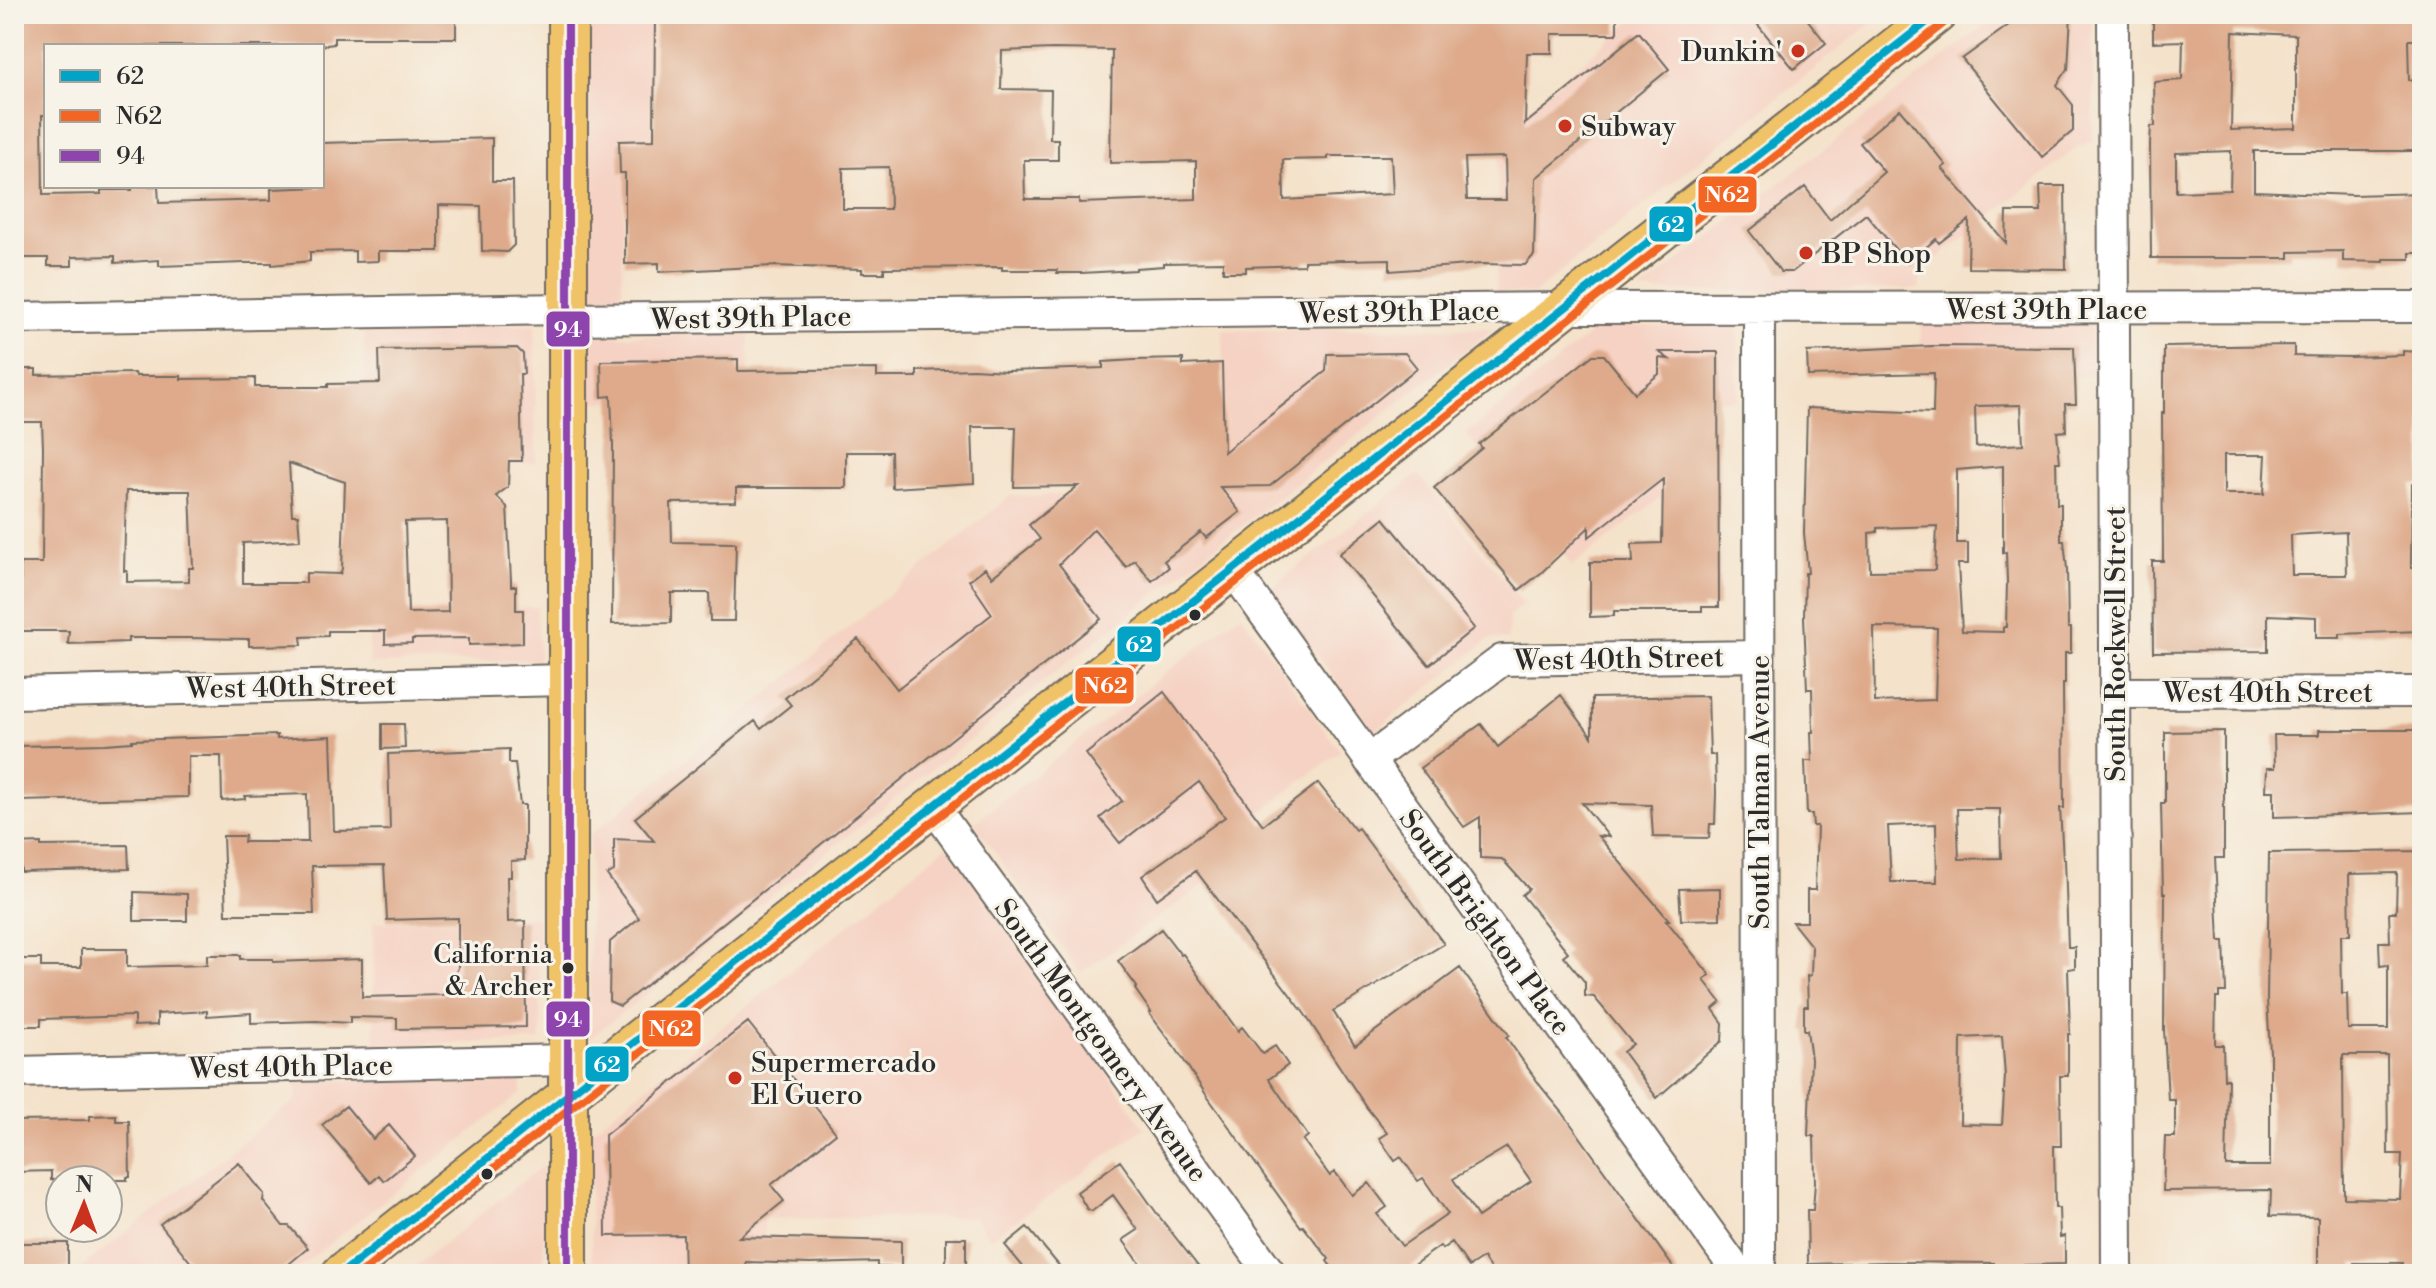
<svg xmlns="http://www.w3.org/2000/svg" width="2436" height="1288" font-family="'Libre Bodoni',serif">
  <rect width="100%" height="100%" fill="#f7f3e8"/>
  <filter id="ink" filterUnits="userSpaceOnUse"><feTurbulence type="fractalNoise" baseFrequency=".0125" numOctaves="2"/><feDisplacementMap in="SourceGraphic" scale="16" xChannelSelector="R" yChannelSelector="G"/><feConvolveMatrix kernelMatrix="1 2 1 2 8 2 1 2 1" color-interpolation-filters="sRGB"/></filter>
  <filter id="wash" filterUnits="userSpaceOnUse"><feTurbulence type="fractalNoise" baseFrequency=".006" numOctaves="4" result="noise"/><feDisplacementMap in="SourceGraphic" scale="32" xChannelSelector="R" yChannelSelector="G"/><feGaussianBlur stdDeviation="1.8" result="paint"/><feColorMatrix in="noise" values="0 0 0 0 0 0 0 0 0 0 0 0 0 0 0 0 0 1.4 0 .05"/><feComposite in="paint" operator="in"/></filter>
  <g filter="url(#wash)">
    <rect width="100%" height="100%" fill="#f4e2ca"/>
    <path fill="#f5d2c3" d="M585,14H652L653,201H623L622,301L584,300Z
      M1639,14H1883L1533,294L1496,292L1499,133Z
      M2000,14H2093V142L2079,146L1920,272V289L1638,292Z
      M2091,323L2092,376H1921V324Z
      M535,325L536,463L366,466L364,327Z
      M1600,326H1738V400L1658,401L1663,496L1572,566L1466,434Z
      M1494,328L589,1039L590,835L749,709L1010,496L1225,492L1223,330Z
      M749,335V399L587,402V336Z
      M1418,474L1524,604L1509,616L1508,640L1490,639L1374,732L1269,589Z
      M537,607L539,660L369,664V611Z
      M1241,614L1340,751L1228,838L1242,858L1080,973L974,823Z
      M947,846L1145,1128L990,1239L974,1217L764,1219V1274H592L589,1133Z
      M538,917L541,1041L375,1045L373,922Z
      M521,1077V1093L291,1274H73L296,1099V1081Z
      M543,1165L544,1274H405Z"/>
    <g id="blocks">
      <path fill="#deaa8b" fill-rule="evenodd" d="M14,14H456V38H334V44L319,46H46V115H42L43,195L101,194V190H132V186H158L159,203L271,200V189L322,187V143L492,138V181H513L514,245L507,252L482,251L481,206L439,205V251H378V261L355,262V251L310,252V261L272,265V263H244L159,266V260L115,263V256L72,257V266H48V258H14Z
        M655,14H1617V34H1552V53H1527L1525,124L1639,32L1669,69L1536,178L1534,255L1525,265L1481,264L1390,271V259L1304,261V265L1246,267V272H1223V262L1164,263V266L1136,268V270L1081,273H1057V270H1002V267L884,268V273H862V269L773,266L659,272V263L625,264V173H620L619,141L654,140ZM1053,49L1112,50L1110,163L1196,161V199L1079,203V199H1025L1024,160H1058V139H1050L1051,90L1001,89L1002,51ZM1328,156H1391L1393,194L1284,200L1283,160L1328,159ZM1505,157L1506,200H1467L1465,158ZM889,167L890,209H843V168Z
        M1749,14H1803L1826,43L1794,69Z
        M2024,14H2071L2068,69L2057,85L2073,105V131L2042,157L1962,59Z
        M2153,14H2422V40H2408L2409,80H2422V151H2254V191L2353,195L2422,193V253H2410V259H2384V262L2343,261V251L2289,252V258H2151L2150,144L2151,126H2155L2154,82L2182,80L2183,41L2153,42ZM2233,32L2296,35V128L2231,130ZM2231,151L2230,190L2176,192V153Z
        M1900,109L1946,165L1942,168L2006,243L2007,212H2041L2040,186H2065L2066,269L1968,268L1969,220L1939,243L1936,239L1907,263L1866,214L1792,272H1781L1749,231L1805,187L1830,220L1884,172L1860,143Z
        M2294,345V356L2351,357L2403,355V351L2422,352V484H2412L2411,568H2418L2420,631L2340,634V638H2316V617L2268,615V651L2153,652L2152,561H2163L2162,413H2164V347ZM2224,455H2266L2264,494H2224ZM2346,532L2347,575H2292L2291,535Z
        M1932,346L2074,347L2076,404H2065L2066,431L2057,432L2060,462H2056L2057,504H2061V541H2064L2067,569L2068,628H2071V653H2065V684H2063L2064,808H2060L2063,859H2065L2068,947H2075V968L2068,969L2070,1034H2068V1076H2060L2061,1146H2054L2055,1208H2059L2060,1237L2065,1236V1264L1994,1266V1263L1886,1262L1808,1264L1807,1210H1813L1815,1182L1814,1136H1808L1811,1059L1807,1030H1804V1006H1808L1807,976L1811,975L1812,947L1792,922H1807V890H1815L1817,826H1813L1812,814H1807L1805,761H1812L1811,732H1813L1812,689H1807L1804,617L1805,573H1808L1804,533L1807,408L1933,413L1934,373L1808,376L1807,352ZM2021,405L2023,444L1976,447L1975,406ZM2003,466V553L2006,552L2007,581L2006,627H2003V632L1962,631L1958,564H1968V543H1957V470ZM1937,526L1935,570L1870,571L1869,533L1877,532V528ZM1874,627L1937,628L1935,700L1875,702ZM1957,809H2000L2001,858L1959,859ZM1936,824L1937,882H1891L1888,826ZM2002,1036L2005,1076L2002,1125L1960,1124L1961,1038Z
        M517,348L523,354L524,374H520L522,461H509L508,487L496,496L507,507L511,580V586H516V610H523V643L469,645V638L412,639V643L385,644V631H328V636L301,637L302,645L249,646V639L189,638H128V642L68,644L69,631H22L20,563H42L43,447L42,422H16L15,369H36V375L135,373L136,376H181V379L255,378V387H328V384L380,383L379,350ZM289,463L345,482L342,569L340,574L306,573V583H243V543L300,540L298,515H292ZM126,491H190L193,568H189V581L127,582V571H124ZM447,521L448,612L408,613L405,522Z
        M1659,352H1718L1719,607H1702V611H1614V616L1590,617V562H1633L1632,544L1662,543L1663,479L1589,537V527L1541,573L1519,590L1434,488L1482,448L1479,444L1593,355H1604L1635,393L1659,374V358L1669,359Z
        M1405,353L1417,368L1270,486L1220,487L1240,512L1206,538L1201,532L1164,561L1169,567L1152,581L1135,560L1126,567L1094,529L1059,564L1101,619L620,1006L609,1001L610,942L639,918L607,875L614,871V839L654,841L635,818L755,721L761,729L791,705L785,698L858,639L897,689L992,614L969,580L985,568L992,577L1040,539L1029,525L1078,486L1014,487L1016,427H972L974,483L892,488L891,452H846V488H736V502L671,503L672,542L736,543L734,621H710L709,593H671V623L612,624L613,445L611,396L602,397L601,361L738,359V371L877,369V377H917V371L973,369L1007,371L1103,368V362L1135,360L1183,359V365L1222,363L1224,452L1326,371L1327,354Z
        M1384,518L1474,628L1429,665L1339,554Z
        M1164,692L1263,825L1318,783L1355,830L1358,828L1444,944L1333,1011L1355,1046L1460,968L1509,1035L1506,1037L1542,1088L1563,1113L1678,1274H1494L1483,1258L1469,1267L1452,1242L1442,1249L1440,1246L1401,1274H1337L1327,1261L1329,1259L1303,1226L1301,1227L1207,1096L1177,1050L1149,1013L1151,1012L1135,989L1137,987L1118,961L1161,929L1181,955L1183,954L1238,1031L1242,1027L1263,1054L1275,1046L1288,1065L1269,1079L1308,1136L1303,1140L1330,1176L1335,1172L1352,1195L1369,1183L1387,1207L1377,1214L1402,1246L1448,1214L1423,1178L1418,1181L1401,1157L1395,1161L1379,1138L1387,1133L1367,1108L1304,1013L1196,871L1157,899L1142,876L1225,817L1199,782L1120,843L1100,818L1122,801L1086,754ZM1507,1147L1531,1181L1478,1217L1453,1179Z
        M1561,695L1592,737V698L1708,696L1710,755H1715L1716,793L1715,824H1710L1709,838L1653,837L1651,805L1582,803L1609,837L1598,836L1669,920H1666L1710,975L1704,980L1721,1002L1713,1009L1723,1023L1722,1041L1657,1098L1623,1052L1633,1044L1594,997L1585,996V982L1563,956L1568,952L1522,895L1529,889L1502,859L1480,858V817L1464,827L1420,768L1481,724L1498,747Z
        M382,724H404L405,748L382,749Z
        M2319,730H2422V812L2274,817V791H2266L2267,768H2275L2274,735H2319Z
        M2224,731V858H2215L2219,941H2224L2226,992H2219V998H2216L2215,1045H2223L2224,1079H2228L2226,1166H2270V1052L2267,999L2269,853L2422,851V1274H2402V1263H2354L2355,1274H2318V1217L2270,1216L2271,1190L2163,1191L2165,1137H2175V1100H2168L2164,1029L2165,893H2163L2161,803H2165V732ZM2397,873L2396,912H2389L2390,942H2379L2380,966L2388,965V1029H2348L2347,994H2342L2341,935H2350L2349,874ZM2343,1055H2387L2388,1154H2402L2400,1199L2344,1198Z
        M277,735V739L331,736L334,831L390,830L388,754L509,749V763H515L520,805H525V860L511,861V877H507L508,922L525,921L526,1027L397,1029V1018L350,1017V1023L316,1021L251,1023V1013L207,1016V1011L157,1014V1025L134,1026V1016L41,1019V1026H17L21,959H41V967H81V949H127V967L207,965V955H240V959H273V962L362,959V997L443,995L458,968V918L387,920L384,865L312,866L314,914H226L223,836H245L244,842H308L307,794L245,796V799L222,801L221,756H188V797L19,801L16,746L105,744L132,742V740Z
        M41,843V846L128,845L129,869L21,872V868L14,869V844Z
        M1720,888V919L1681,920L1679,889Z
        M134,892L187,894V921H134Z
        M748,1022L836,1133L771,1185L784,1201L739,1237L901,1241V1268L877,1267V1262L810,1264L746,1262V1274H684L683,1235L606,1236L605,1135Z
        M346,1106L373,1139L389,1125L415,1156L384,1181L379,1175L371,1183L322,1125Z
        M116,1115V1121H129L130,1177H127V1180H51V1171L14,1172V1121L90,1120V1116Z
        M1120,1161L1158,1215L1204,1274H1148L1123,1240L1138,1230L1113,1195L1092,1211L1087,1209L1077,1192Z
        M239,1163L264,1194L263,1201L283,1226H289L308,1248L277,1274H200L160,1224Z
        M1027,1227L1066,1274H1029L1005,1245Z
        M946,1238H966V1265H946Z
        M14,1243H68V1269L14,1268Z"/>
    </g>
  </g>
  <g filter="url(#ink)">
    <use href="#blocks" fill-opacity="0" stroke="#716b63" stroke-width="2"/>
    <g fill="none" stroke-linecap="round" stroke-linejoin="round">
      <defs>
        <path id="minor" d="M2113,14L2117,1274
          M1759,309L1760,1274
          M14,318L568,309
          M568,319L1564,308L2422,307
          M1233,570L1739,1274
          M14,693L568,680
          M2115,693L2422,692
          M1369,760L1502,660L1759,656
          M933,806L1271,1274
          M14,1072L568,1060"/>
        <path id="major" d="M568,14V1274
          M341,1274L1937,14"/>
      </defs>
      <use href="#minor" stroke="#716b63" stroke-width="34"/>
      <use href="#major" stroke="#716b63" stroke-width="42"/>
      <use href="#minor" stroke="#fff" stroke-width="30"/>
      <use href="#major" stroke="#f0c369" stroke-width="38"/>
      <defs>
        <path id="bus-1" d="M341,1274L1937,14"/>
        <path id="bus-2" d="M360,1274L1944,23"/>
        <path id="bus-3" d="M568,14V1274"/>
      </defs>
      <use href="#bus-1" stroke="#f7f3e8" stroke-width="14"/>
      <use href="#bus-2" stroke="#f7f3e8" stroke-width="14"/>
      <use href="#bus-3" stroke="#f7f3e8" stroke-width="14"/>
      <use href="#bus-1" stroke="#02a3c6" stroke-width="8"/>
      <use href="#bus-2" stroke="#f26522" stroke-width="8"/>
      <use href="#bus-3" stroke="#8e44ad" stroke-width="8"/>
    </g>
  </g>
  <g fill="#c8321e" stroke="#f7f3e8" stroke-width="3">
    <circle cx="1798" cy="51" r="8"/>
    <circle cx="1565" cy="126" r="8"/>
    <circle cx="1806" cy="253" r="8"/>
    <circle cx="735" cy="1078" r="8"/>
  </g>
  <g fill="#2b2b2b" stroke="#f7f3e8" stroke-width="3">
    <circle cx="1195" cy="615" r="7"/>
    <circle cx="568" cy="968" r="7"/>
    <circle cx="487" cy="1174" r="7"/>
  </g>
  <g text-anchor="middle" stroke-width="6" stroke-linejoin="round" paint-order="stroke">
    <g font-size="26" fill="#2b2b2b" stroke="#f7f3e8" text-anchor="end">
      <text x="553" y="963">California<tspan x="553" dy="32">&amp; Archer</tspan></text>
    </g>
    <g font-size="28" fill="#2b2b2b" stroke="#f7f3e8" text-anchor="start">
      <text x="1782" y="61" text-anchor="end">Dunkin'</text>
      <text x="1581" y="136">Subway</text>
      <text x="1822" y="263">BP Shop</text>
      <text x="751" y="1072">Supermercado<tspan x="751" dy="32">El Guero</tspan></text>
    </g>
    <g font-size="28" fill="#2b2b2b" stroke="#f7f3e8">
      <text x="2047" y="319">West 39th Place</text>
      <text transform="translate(1399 311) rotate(-1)" y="10">West 39th Place</text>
      <text transform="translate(751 317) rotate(-1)" y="10">West 39th Place</text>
      <text transform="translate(2115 644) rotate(-90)" y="10">South Rockwell Street</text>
      <text transform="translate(1619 658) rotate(-1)" y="10">West 40th Street</text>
      <text transform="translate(291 686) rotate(-1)" y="10">West 40th Street</text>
      <text x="2268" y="702">West 40th Street</text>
      <text transform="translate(1759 792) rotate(-90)" y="10">South Talman Avenue</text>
      <text transform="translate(1486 922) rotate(54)" y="10">South Brighton Place</text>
      <text transform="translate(1102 1040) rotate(54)" y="10">South Montgomery Avenue</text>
      <text transform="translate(291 1066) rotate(-1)" y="10">West 40th Place</text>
    </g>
  </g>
  <g stroke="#f7f3e8" stroke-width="3">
    <rect x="1697" y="175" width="61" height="39" rx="8" fill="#f26522"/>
    <rect x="1648" y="205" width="46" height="38" rx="8" fill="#02a3c6"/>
    <rect x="545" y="310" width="46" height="38" rx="8" fill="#8e44ad"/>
    <rect x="1116" y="625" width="46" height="38" rx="8" fill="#02a3c6"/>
    <rect x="1074" y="666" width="61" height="39" rx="8" fill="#f26522"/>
    <rect x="545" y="1000" width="46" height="38" rx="8" fill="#8e44ad"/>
    <rect x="641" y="1009" width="61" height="39" rx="8" fill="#f26522"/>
    <rect x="584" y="1045" width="46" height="38" rx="8" fill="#02a3c6"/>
  </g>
  <g font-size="22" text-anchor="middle" font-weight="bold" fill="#fff">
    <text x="1727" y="202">N62</text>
    <text x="1671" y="232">62</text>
    <text x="568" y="337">94</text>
    <text x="1139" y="652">62</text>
    <text x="1105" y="693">N62</text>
    <text x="568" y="1027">94</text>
    <text x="671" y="1036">N62</text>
    <text x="607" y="1072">62</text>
  </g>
  <rect width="2436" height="1288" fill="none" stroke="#f7f3e8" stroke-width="48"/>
  <rect x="44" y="44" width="280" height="144" fill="#f7f3e8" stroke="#a5a39c" stroke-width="2"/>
  <rect x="60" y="70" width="40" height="12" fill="#02a3c6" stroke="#a5a39c" stroke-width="2"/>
  <text x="116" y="84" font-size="24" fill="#2b2b2b">62</text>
  <rect x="60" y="110" width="40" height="12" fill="#f26522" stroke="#a5a39c" stroke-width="2"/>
  <text x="116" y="124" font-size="24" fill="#2b2b2b">N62</text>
  <rect x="60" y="150" width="40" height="12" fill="#8e44ad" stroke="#a5a39c" stroke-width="2"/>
  <text x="116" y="164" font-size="24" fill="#2b2b2b">94</text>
  <g transform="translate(84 1204) rotate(1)"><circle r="38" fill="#f7f3e8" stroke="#a5a39c" stroke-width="2"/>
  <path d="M0-6L14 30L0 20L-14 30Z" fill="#c8321e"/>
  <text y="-12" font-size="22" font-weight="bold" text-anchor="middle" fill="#2b2b2b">N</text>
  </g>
</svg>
